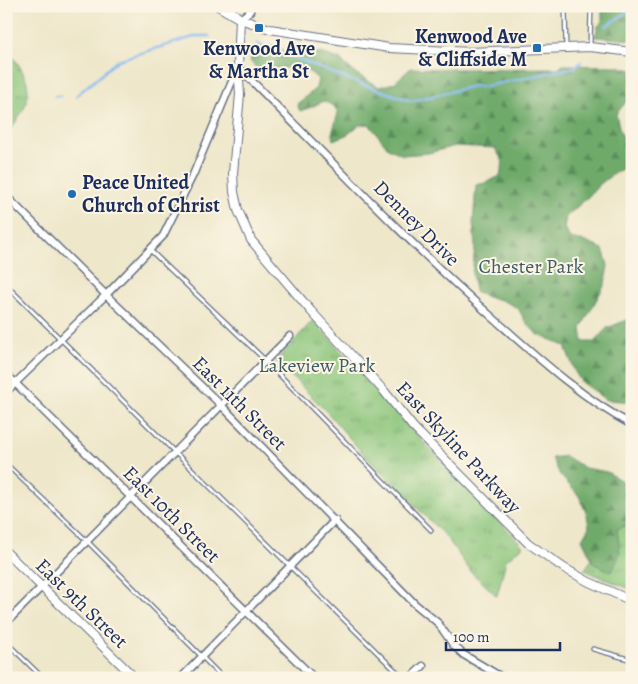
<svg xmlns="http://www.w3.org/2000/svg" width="638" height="684" font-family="Alegreya,serif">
  <defs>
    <pattern id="grass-tufts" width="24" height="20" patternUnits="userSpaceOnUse" patternTransform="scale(1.25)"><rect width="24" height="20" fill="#8ac57a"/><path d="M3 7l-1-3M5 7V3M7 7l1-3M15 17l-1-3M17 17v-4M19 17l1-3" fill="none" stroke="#70a067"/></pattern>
    <pattern id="forest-firs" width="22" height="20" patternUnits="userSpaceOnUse" patternTransform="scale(1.25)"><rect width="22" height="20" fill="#6faa6a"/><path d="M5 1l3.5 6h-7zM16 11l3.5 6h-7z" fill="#5a8b5a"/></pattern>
  </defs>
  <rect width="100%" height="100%" fill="#fcf5e5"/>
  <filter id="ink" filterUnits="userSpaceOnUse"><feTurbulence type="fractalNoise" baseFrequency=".02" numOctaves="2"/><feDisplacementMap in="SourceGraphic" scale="10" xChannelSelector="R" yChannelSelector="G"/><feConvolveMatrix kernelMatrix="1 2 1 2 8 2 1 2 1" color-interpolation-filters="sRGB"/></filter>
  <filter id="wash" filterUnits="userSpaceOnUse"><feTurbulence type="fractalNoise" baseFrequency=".0096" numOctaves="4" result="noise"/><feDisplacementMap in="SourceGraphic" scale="20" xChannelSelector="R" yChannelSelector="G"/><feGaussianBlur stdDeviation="1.12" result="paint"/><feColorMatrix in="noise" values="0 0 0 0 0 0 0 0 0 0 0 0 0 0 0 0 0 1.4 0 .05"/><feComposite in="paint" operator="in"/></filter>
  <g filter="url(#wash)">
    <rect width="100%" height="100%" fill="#eee7ca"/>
    <path fill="url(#grass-tufts)" stroke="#527a6c" d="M6,48C25,72 38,90 18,118C15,124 11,130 6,134Z
      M313,320L410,428L523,546L506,560L497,596L471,572L447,538L366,457L326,411L276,361Z
      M632,506V590L584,570Z"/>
    <path fill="url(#forest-firs)" stroke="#456c64" d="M602,6H632V40L595,37L598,26L602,22Z
      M272,46L287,51L300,50L321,53L339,59L355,73L379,87L394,83L411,68L455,69L561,68V65L617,66L632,70V98L627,101L616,114L620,131L631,150L624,168L613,174L599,185L589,196L566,217L564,228L570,238L583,241L603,249L608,265L605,284L581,328L583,342H594L607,328L632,318V403L622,401L606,400L582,383L575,372L565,346L537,334L526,323L518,308L501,300L487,297L475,291L472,274L475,247L473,223L476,185L485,183L500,176L503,162L495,148L455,146L429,153L403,155L388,148L369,124L359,125L347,135L333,140L332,134L338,113L334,106L323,101L312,107L300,111L297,104L316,88L318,79L311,73L298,67L258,70L250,61L254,47Z
      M565,456L585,468L607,472L627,484L632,486V527L630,524L617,529L620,553L612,572L594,564L582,539L589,527L587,515L579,496L560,475L552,458Z"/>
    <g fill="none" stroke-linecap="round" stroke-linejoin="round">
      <path stroke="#81b8f1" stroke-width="2.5" d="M606,26L632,9
        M257,43L345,78L411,101L474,86L482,87L575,67L581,62
        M55,96H61
        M76,96L118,60L197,36H209"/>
    </g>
  </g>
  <g filter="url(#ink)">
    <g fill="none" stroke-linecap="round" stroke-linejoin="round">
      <defs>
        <path id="service" d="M565,6L566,48
          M590,46L591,6
          M150,250L266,361L431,530
          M6,285L403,678
          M6,464L87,541L223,678
          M6,642L43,678
          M593,649L632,660"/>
        <path id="minor" d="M240,19L250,11L251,6
          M6,196L106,295L222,406L415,604L438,623L454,646L464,655L503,678
          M6,374L314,678
          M6,392L106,295L163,236L193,175L238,67C322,151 403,238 492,317C536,356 580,397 632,425
          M6,623L290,336
          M181,678L335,520
          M410,678L423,666"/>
        <path id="tertiary" d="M218,6L240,19L270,29L389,48L471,52L590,47L632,52
          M226,6L240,19L238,67L240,94L233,173L234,192L238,210L251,240L311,311L384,391L413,427L528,543L564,568L589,582L632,601
          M6,552L135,678"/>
      </defs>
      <use href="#service" stroke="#656f84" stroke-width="5.5"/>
      <use href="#minor" stroke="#656f84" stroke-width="9"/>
      <use href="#tertiary" stroke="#656f84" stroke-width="10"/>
      <use href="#service" stroke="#fff" stroke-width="3"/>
      <use href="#minor" stroke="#fff" stroke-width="6"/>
      <use href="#tertiary" stroke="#fff" stroke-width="8"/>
    </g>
  </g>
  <g fill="#1f6fb2" stroke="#fcf5e5" stroke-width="2">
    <rect x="254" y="23" width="10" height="10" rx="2.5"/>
    <rect x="532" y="43" width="10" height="10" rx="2.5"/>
    <circle cx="72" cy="194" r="5"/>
  </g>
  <g text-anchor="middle" stroke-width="4" stroke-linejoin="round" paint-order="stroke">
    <g font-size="20" font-weight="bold" fill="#1b2f5e" stroke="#fcf5e5" text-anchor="end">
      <text x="527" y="43">Kenwood Ave<tspan x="527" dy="23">&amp; Cliffside M</tspan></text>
      <text x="259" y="55" text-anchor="middle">Kenwood Ave<tspan x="259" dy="23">&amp; Martha St</tspan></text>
      <text x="82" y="189" text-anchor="start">Peace United<tspan x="82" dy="23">Church of Christ</tspan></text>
    </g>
    <g font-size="20" fill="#1b2f5e" stroke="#fcf5e5">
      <text transform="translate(417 223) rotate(45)" y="7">Denney Drive</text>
      <text transform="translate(240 403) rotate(45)" y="7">East 11th Street</text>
      <text transform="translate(459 447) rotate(47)" y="7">East Skyline Parkway</text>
      <text transform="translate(172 514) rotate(45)" y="7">East 10th Street</text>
      <text transform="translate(82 603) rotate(44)" y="7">East 9th Street</text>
    </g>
    <g font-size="20" fill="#3c5c66" stroke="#fcf5e5">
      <text x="531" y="273">Chester Park</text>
      <text x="317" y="372">Lakeview Park</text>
    </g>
  </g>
  <rect width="638" height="684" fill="none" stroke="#fcf5e5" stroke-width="25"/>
  <path d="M446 642v8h114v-8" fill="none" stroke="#1b2f5e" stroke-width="2.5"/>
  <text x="453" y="642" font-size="15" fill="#1b2f5e" stroke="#fcf5e5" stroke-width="4" paint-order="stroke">100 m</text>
</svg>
